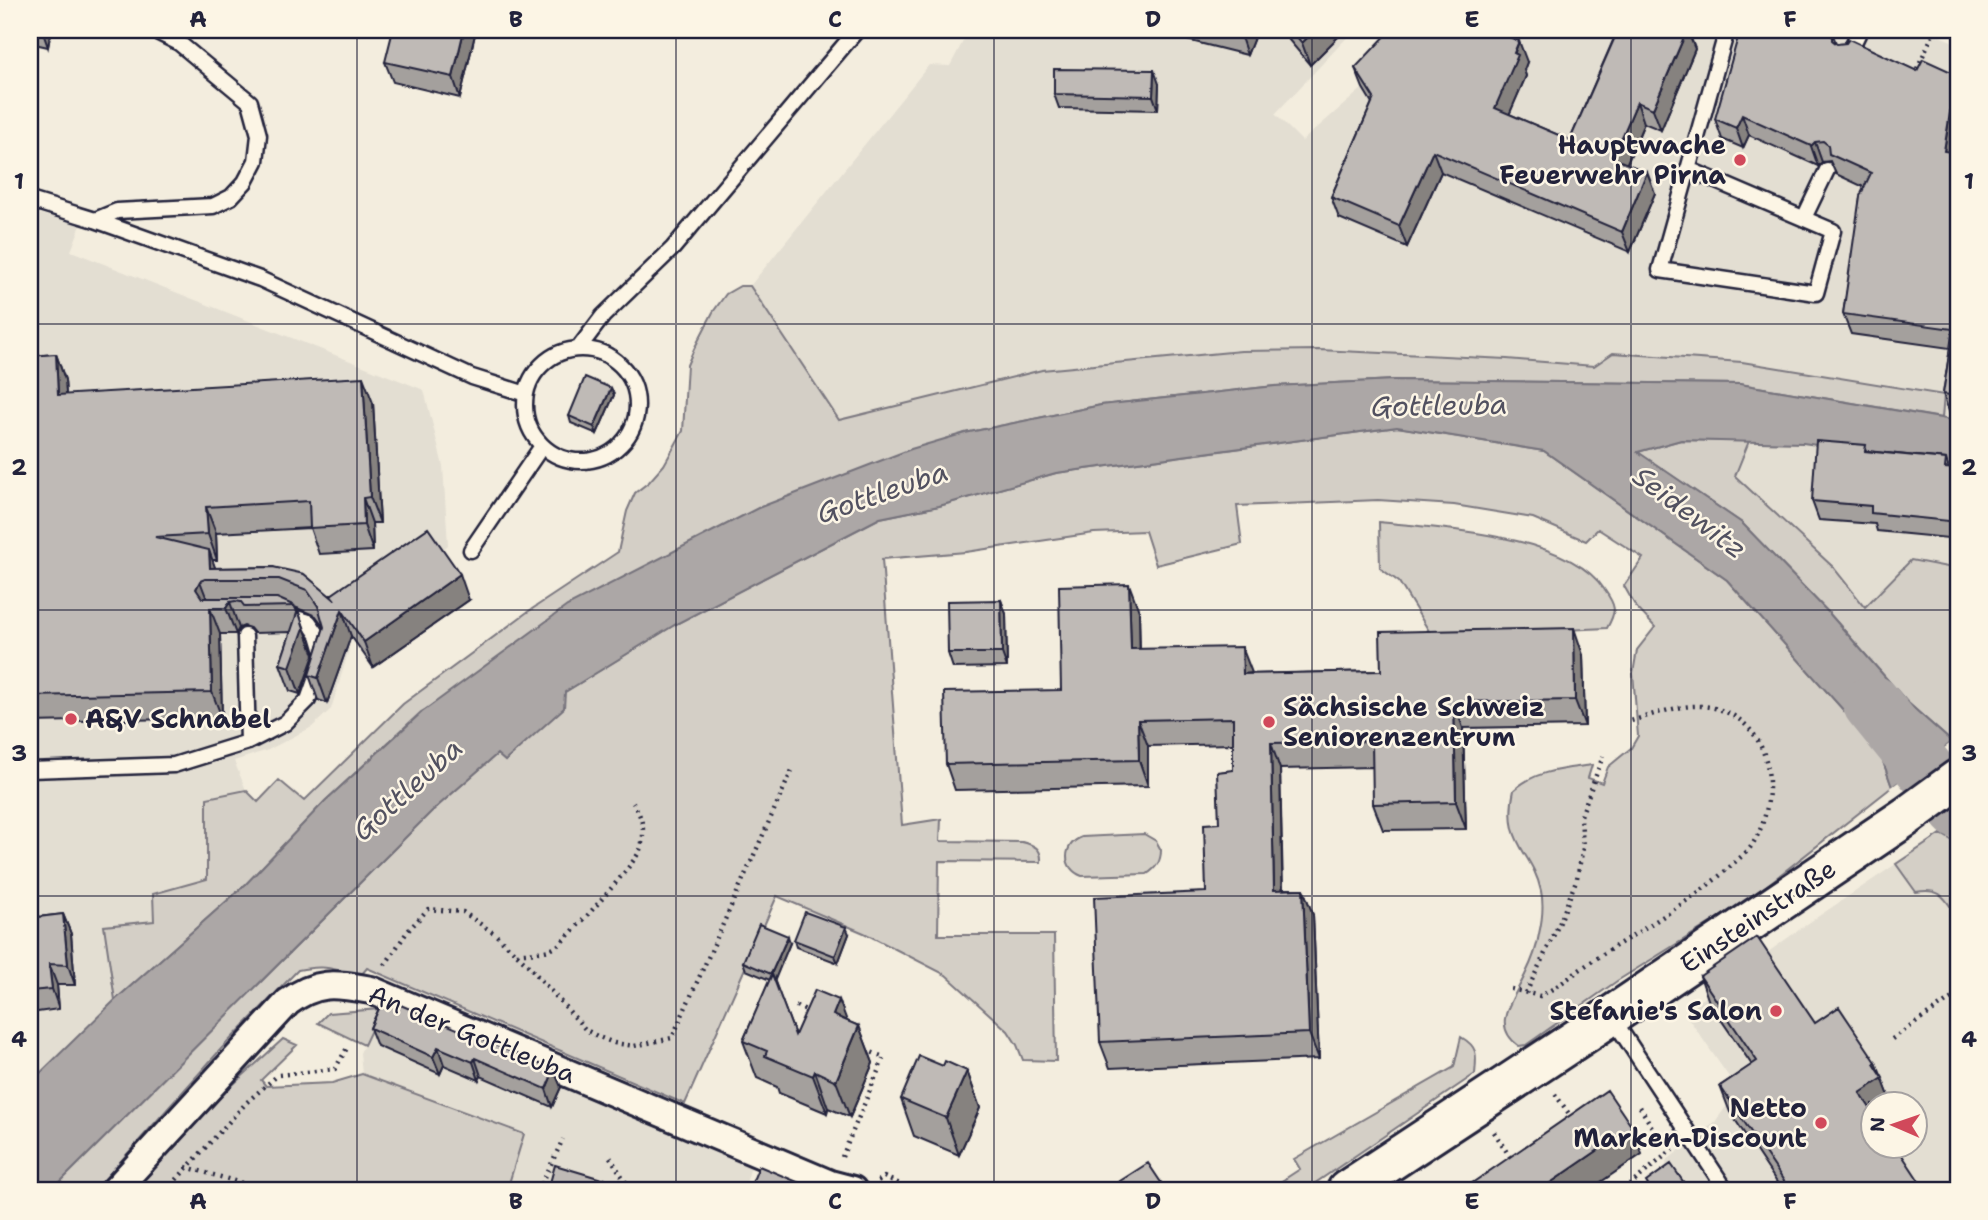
<svg xmlns="http://www.w3.org/2000/svg" width="1988" height="1220" font-family="'Shantell Sans',sans-serif">
  <rect width="100%" height="100%" fill="#f3edde"/>
  <filter id="ink" filterUnits="userSpaceOnUse"><feTurbulence type="fractalNoise" baseFrequency=".0143" numOctaves="2"/><feDisplacementMap in="SourceGraphic" scale="14" xChannelSelector="R" yChannelSelector="G"/><feConvolveMatrix kernelMatrix="1 2 1 2 8 2 1 2 1" color-interpolation-filters="sRGB"/></filter>
  <g filter="url(#ink)">
    <path fill="#e3ded2" fill-rule="evenodd" d="M969,30H1354L1275,114L1302,141L1363,88L1434,186L1480,80L1458,30H1926L1958,44V421L1942,418L1944,395L1613,353L1594,366L1507,359L1319,350L1241,351L1042,370L839,420L750,286L929,65L950,66Z
      M30,211L81,225L71,251L424,390L443,466L448,545L347,635L349,650L331,709L312,727L268,750L234,761L246,790L207,798V879L154,894V921L104,926L115,1000L30,1083Z
      M1749,441L1803,443L1958,466V569L1911,560L1865,607L1833,567L1735,476Z
      M1896,864L1916,892L1929,889L1942,895L1958,918V1190H1677L1667,1176L1666,1161L1715,1122L1738,1090L1684,1012L1810,922ZM1872,1104H1914V1146H1872Z
      M381,1009L752,1163L744,1190H507L524,1134L362,1074L360,1053Z"/>
    <path fill="#d4cfc6" stroke="#7b7880" stroke-width="2" d="M740,286H750L839,420L1042,370L1241,351L1319,350L1507,359L1594,366L1613,353L1742,362L1944,395L1942,418L1740,384L1394,380L1275,386L1101,405L965,433L421,712L325,801L246,884L115,1000L104,926L154,921L153,894L207,879V798L246,790L258,802L279,780L304,801L403,704L526,613L618,552L627,511L635,493L649,482L664,465L683,431L687,365L694,349L713,312L726,294Z
      M1398,427L1544,451L1727,580L1879,750L1892,787L1752,897L1617,981L1526,1045L1519,1046C1489,1025 1514,999 1525,975C1531,963 1537,948 1539,934C1542,921 1544,905 1541,891C1532,849 1502,845 1514,790C1536,770 1564,769 1592,765L1588,778L1602,783L1608,767L1631,748L1638,736L1633,673L1637,650L1655,627L1636,607L1624,586L1643,558L1598,529L1586,541L1533,518L1454,505L1378,500L1237,506L1242,544L1156,565L1145,531L1094,533L966,552L882,559L902,825L941,819L940,841L1022,842C1034,845 1042,848 1041,862L939,861L938,935H1054L1056,1061L1023,1060L1017,1045L1008,1031L946,975L864,933L777,896L685,1104L367,968L362,974C334,972 330,963 298,970L221,1049L95,1190H52L431,812L497,754L505,761L565,692L676,624L880,518L939,506L1056,473Z
      M1681,440L1749,441L1735,476L1833,567L1865,607L1911,560L1958,569V738L1952,742L1907,702L1828,612L1742,523L1637,452Z
      M1379,522C1441,529 1567,534 1604,589C1616,606 1617,610 1607,628L1432,636L1399,582L1380,568Z
      M1144,834L1156,841L1161,850C1161,861 1157,868 1147,874L1082,876C1062,869 1062,844 1082,837Z
      M1941,834L1958,844V918C1945,899 1942,887 1916,892L1896,864Z
      M381,1009L364,1045L318,1023L328,1013Z
      M1461,1037C1478,1047 1477,1054 1475,1074L1305,1190H1268L1300,1169L1294,1159L1454,1067Z
      M283,1039L297,1045L261,1080L266,1086L332,1083L362,1074L524,1134L507,1190H134L191,1123Z"/>
    <path fill="#aca7a6" stroke="#75727b" stroke-width="2" d="M1394,380L1740,384L1958,421V466L1803,443L1681,440L1638,452L1742,523L1828,612L1907,702L1952,742L1892,787L1879,750L1727,580L1544,451L1397,427L1056,473L939,506L880,518L676,624L565,692L564,708L505,761L497,754L431,812L52,1190H30V1083L115,1000L246,884L325,801L422,712L567,606L758,508L911,449L965,433L1101,405L1275,386Z"/>
    <path fill="#f3edde" d="M1955,740L1954,745L1894,790L1889,789Z"/>
    <g fill="none" stroke-linecap="round" stroke-linejoin="round">
      <path stroke="#aca7a6" stroke-width="58" d="M1872,704L1958,810"/>
      <defs>
        <path id="service" d="M1848,55L1860,30
          M1688,169L1833,231L1816,293L1660,270L1727,30
          M30,200L95,220L117,211L213,206L231,197L245,182L256,161L259,135L250,102L179,43L153,30
          M1804,218L1827,170
          M95,220L260,279L472,377L526,394
          M525 405a56 56 0 1 1 112 0a56 56 0 1 1-112 0Z
          M578,349L603,316L673,248L857,30
          M471,550L542,446
          M245,636L248,742
          M30,770L174,765L248,742L285,723L308,700L324,655L318,635L309,622L286,615
          M1611,1016L1726,1190"/>
        <path id="minor" d="M115,1190L288,1002C318,980 336,984 371,990L830,1184L853,1190"/>
        <path id="secondary" d="M1347,1190L1593,1028L1907,816L1958,779"/>
      </defs>
      <use href="#service" stroke="#22223b" stroke-width="19"/>
      <use href="#minor" stroke="#22223b" stroke-width="32"/>
      <use href="#secondary" stroke="#22223b" stroke-width="44"/>
      <path stroke="#22223b" stroke-width="4.5" stroke-dasharray="2 5" stroke-linecap="butt" d="M1914,75L1935,30
        M517,954C528,952 544,953 554,948C565,943 637,861 640,850C646,832 643,818 633,803
        M385,965L407,932L428,909L463,912L495,934L525,962L586,1030L599,1037L614,1043L634,1046L672,1038L793,768
        M1511,989L1540,996C1560,986 1578,970 1597,958C1643,928 1693,901 1733,864C1739,858 1748,852 1752,845C1782,798 1775,720 1710,707C1683,702 1654,715 1627,722
        M1526,993L1560,922L1577,878L1583,848L1581,816L1603,756
        M796,1006L809,1011
        M1892,1039L1958,994
        M1555,1094L1572,1118
        M1640,1107L1662,1144L1669,1142
        M1494,1132L1512,1160
        M610,1157L627,1184L625,1190
        M842,1157L884,1057L863,1049
        M186,1167L266,1190
        M878,1181L884,1177L914,1190
        M167,1190L247,1102L278,1075L335,1069L347,1048
        M539,1190L563,1139
        M1624,1190L1673,1149"/>
      <use href="#service" stroke="#fcf5e5" stroke-width="14"/>
      <use href="#minor" stroke="#fcf5e5" stroke-width="26"/>
      <use href="#secondary" stroke="#fcf5e5" stroke-width="38"/>
    </g>
    <path fill="#a4a09d" stroke="#22223b" stroke-width="2" d="M30,30H51L48,47L30,43Z
      M476,30L460,98L393,82L385,62Z
      M1147,30H1257L1247,55Z
      M1282,30H1345L1310,65L1283,33Z
      M1601,30H1688L1695,49L1661,130L1644,123L1627,164L1655,193L1630,252L1441,172L1407,247L1339,218L1331,197L1372,103L1363,88L1355,68L1527,62L1524,70L1526,76L1509,114L1570,140L1615,36Z
      M1832,32L1836,43L1954,152L1958,153V415L1950,414L1943,394L1950,348L1851,334L1843,314L1864,187L1836,174L1830,161L1822,162L1818,166L1749,135L1743,148L1722,139L1715,119Z
      M1159,84L1158,110L1059,108L1054,94Z
      M56,354L65,380L66,395L373,403L380,523H372L373,551L319,554L310,528L216,533L217,560H212L215,568L273,567L333,598L331,595L469,600L373,667L351,636L327,703L318,700L309,675L324,627L316,616L295,607L314,655L300,694L290,691L280,664L291,632L254,633L250,628L244,626L239,628L236,634H220L222,718L30,722V356Z
      M611,388L614,395L597,434L571,423L569,416Z
      M1868,451L1946,459L1949,469H1958V539L1877,531L1875,524L1819,520L1812,501Z
      M1001,600L1006,614L1007,667L953,668L948,653Z
      M1139,611L1140,649L1252,674L1381,671L1583,655L1585,726L1463,728L1466,829L1383,830L1373,804V767L1280,769L1283,889H1303L1313,915L1319,1059L1110,1068L1100,1042L1206,892L1219,823L1233,770V744L1148,746V786L955,790L946,764L1061,690Z
      M63,914L71,934L75,985H57L59,1009L30,1013V918Z
      M849,934L838,963L796,947L794,940Z
      M790,943L774,980L795,1035L839,1000L846,1021L859,1026L873,1063L850,1117L828,1108L827,1113L779,1093L777,1087L757,1078L743,1041L770,980L746,970L743,962Z
      M1700,976L1815,1023L1880,1074L1892,1104H1872V1146L1925,1190H1782L1730,1112L1720,1086L1752,1065L1709,1002Z
      M384,998L561,1087L552,1107L481,1076L479,1080L444,1065L440,1074L377,1046L370,1028Z
      M30,1013L36,1031L30,1032Z
      M943,1066L967,1071L980,1108L959,1155L914,1136L901,1099Z"/>
    <path fill="#86827f" stroke="#22223b" stroke-width="2" d="M42,30H51L48,47Z
      M464,30H476L460,98L453,77Z
      M1241,30H1257L1247,55L1240,34Z
      M1315,30H1345L1310,65L1302,43Z
      M1687,30L1695,49L1661,130L1653,109Z
      M1519,41L1527,62L1524,70L1526,76L1503,129L1495,108Z
      M1154,70L1159,84L1158,110L1153,96Z
      M1956,74L1958,81V127L1952,171L1944,151Z
      M1637,102L1644,123L1620,179L1613,158Z
      M1742,115L1749,135L1743,148L1736,128Z
      M1815,142L1822,162L1818,166L1811,146Z
      M1433,151L1441,172L1407,247L1399,226Z
      M1647,172L1655,193L1630,252L1622,232Z
      M56,354L65,380L68,421L58,395Z
      M363,377L373,403L380,523L370,497Z
      M611,388L614,395L597,434L594,427Z
      M363,498L372,523L373,551L364,525Z
      M206,507L216,533L217,560L208,534Z
      M209,550L218,576L210,568Z
      M460,574L469,600L373,667L364,642Z
      M200,581L210,607L205,614L196,589Z
      M1129,584L1139,611L1140,676L1131,649Z
      M1001,600L1006,614L1007,667L1002,653Z
      M230,602L239,628L236,634L226,608Z
      M210,608L220,634L222,718L212,692Z
      M298,610L314,655L300,694L290,667Z
      M342,610L351,636L327,703L318,678Z
      M1574,628L1583,655L1585,726L1575,700Z
      M1242,647L1252,673L1243,674Z
      M1454,702L1463,728L1466,829L1456,802Z
      M1138,720L1148,746V786L1139,760Z
      M1271,743L1280,769L1283,916L1274,890Z
      M1303,889L1313,915L1319,1059L1309,1033Z
      M63,914L71,934L75,985L68,965Z
      M846,927L849,934L838,963L835,956Z
      M788,936L790,943L774,982L771,974Z
      M49,964L57,985L59,1009L52,989Z
      M839,1000L853,1037L833,1015Z
      M859,1026L873,1063L850,1117L836,1081Z
      M438,1047L444,1065L440,1074L433,1057Z
      M475,1058L481,1076L479,1080L473,1062Z
      M1876,1062L1892,1104H1872V1118L1860,1093L1874,1064Z
      M554,1070L561,1087L552,1107L546,1089Z
      M815,1071L828,1108L827,1113L813,1076Z
      M967,1071L980,1108L959,1155L946,1118Z
      M1632,1127L1642,1154L1589,1190H1540Z
      M605,1180L609,1190H602Z"/>
    <path fill="#bfbab6" stroke="#22223b" stroke-width="2" d="M393,30H464L453,77L385,62Z
      M1224,30H1241L1240,34Z
      M1291,30H1315L1302,43Z
      M1391,30H1492L1519,41L1514,53L1518,55L1495,108L1570,140L1618,30H1687L1653,109L1637,102L1613,158L1647,172L1622,232L1433,151L1399,226L1331,197L1374,98L1355,68Z
      M1740,30H1827L1832,32V40L1837,44L1846,43L1849,39L1917,71L1923,59L1956,74L1944,151L1958,153V396L1943,394L1953,329L1843,314L1860,196L1871,173L1829,154L1828,145L1823,141L1815,142L1811,146L1742,115L1736,128L1715,119Z
      M1054,69L1154,70L1153,96L1054,94Z
      M56,354L58,395L363,377L370,497L363,498L364,525L310,528L309,501L206,507L208,534L155,537L209,550L210,568L273,567L304,574L335,600L331,595L428,528L460,574L364,642L342,610L318,678L309,675L324,627L318,606L307,590L279,579H205L200,581L196,589L202,598H277L295,606L245,607L241,602L235,601L230,602L226,608H210L212,692L30,696V356Z
      M585,377L611,388L594,427L569,416Z
      M1816,441L1866,445L1865,451L1946,459L1945,468L1958,469V522L1871,513V506L1812,501Z
      M1129,584L1131,649L1242,647L1243,674L1381,671L1380,632L1574,628L1575,700L1454,702L1456,802L1373,804L1372,741L1271,743L1274,890L1303,889L1309,1033L1100,1042L1094,897L1206,892L1204,824L1219,823L1217,772L1233,770V718L1138,720L1139,760L946,764L944,692L1061,690L1059,586Z
      M1001,600L1002,653H948L947,601Z
      M298,610L304,628L290,667L280,664Z
      M805,912L846,927L835,956L794,940Z
      M63,914L68,965L49,964L52,989L30,991V918Z
      M759,924L788,936L771,974L743,962Z
      M1757,937L1815,1023L1839,1007L1876,1062L1874,1064L1883,1078L1860,1093L1872,1111V1146H1896L1925,1190H1790L1720,1086L1757,1061L1700,976Z
      M772,974L795,1035L815,990L839,1000L833,1015L859,1026L836,1081L815,1071L813,1076L765,1056L767,1051L743,1041Z
      M384,998L554,1070L546,1089L475,1058L473,1062L438,1047L433,1057L370,1028Z
      M919,1056L943,1066L945,1061L967,1071L946,1118L901,1099Z
      M1607,1090L1632,1127L1540,1190H1462Z
      M1148,1163L1166,1190H1106Z
      M1671,1164L1689,1190H1651L1646,1182Z
      M555,1165L605,1180L602,1190H548Z
      M759,1166L800,1183L797,1190H749Z"/>
  </g>
  <path fill="none" stroke="#22223b" stroke-width="2" stroke-opacity="0.55" d="M357,30V1190M676,30V1190M994,30V1190M1312,30V1190M1631,30V1190M30,324H1958M30,610H1958M30,896H1958"/>
  <g fill="#d1495b" stroke="#fcf5e5" stroke-width="2.5">
    <circle cx="1740" cy="160" r="7"/>
    <circle cx="71" cy="719" r="7"/>
    <circle cx="1269" cy="722" r="7"/>
    <circle cx="1776" cy="1011" r="7"/>
    <circle cx="1821" cy="1123" r="7"/>
  </g>
  <g text-anchor="middle" stroke-width="5" stroke-linejoin="round" paint-order="stroke">
    <g font-size="26" font-weight="bold" fill="#22223b" stroke="#fcf5e5" text-anchor="end">
      <text x="1726" y="154">Hauptwache<tspan x="1726" dy="30">Feuerwehr Pirna</tspan></text>
      <text x="1283" y="716" text-anchor="start">Sächsische Schweiz<tspan x="1283" dy="30">Seniorenzentrum</tspan></text>
      <text x="85" y="728" text-anchor="start">A&amp;V Schnabel</text>
      <text x="1762" y="1020">Stefanie's Salon</text>
      <text x="1807" y="1117">Netto<tspan x="1807" dy="30">Marken-Discount</tspan></text>
    </g>
    <g font-size="26" fill="#22223b" stroke="#fcf5e5">
      <text transform="translate(1758 916) rotate(-34)" y="9">Einsteinstraße</text>
      <text transform="translate(472 1034) rotate(22)" y="9">An der Gottleuba</text>
    </g>
    <g font-size="28" font-style="italic" fill="#525160" stroke="#fcf5e5">
      <text transform="translate(1439 405) rotate(-1)" y="10">Gottleuba</text>
      <text transform="translate(882 492) rotate(-19)" y="10">Gottleuba</text>
      <text transform="translate(1690 512) rotate(37)" y="10">Seidewitz</text>
      <text transform="translate(407 789) rotate(-42)" y="10">Gottleuba</text>
    </g>
  </g>
  <rect width="1988" height="1220" fill="none" stroke="#fcf5e5" stroke-width="77"/>
  <g transform="translate(1894 1125) rotate(272)"><circle r="33" fill="#fcf5e5" stroke="#a5a1a1" stroke-width="2"/>
  <path d="M0-5L12 26L0 18L-12 26Z" fill="#d1495b"/>
  <text y="-10" font-size="19" font-weight="bold" text-anchor="middle" fill="#22223b">N</text>
  </g>
  <rect x="38" y="38" width="1912" height="1144" fill="none" stroke="#22223b" stroke-width="2.5"/>
  <g font-size="23" text-anchor="middle" font-weight="bold" fill="#22223b">
    <text x="198" y="27">A</text>
    <text x="516" y="27">B</text>
    <text x="835" y="27">C</text>
    <text x="1153" y="27">D</text>
    <text x="1472" y="27">E</text>
    <text x="1790" y="27">F</text>
    <text x="19" y="189">1</text>
    <text x="1969" y="189">1</text>
    <text x="19" y="475">2</text>
    <text x="1969" y="475">2</text>
    <text x="19" y="761">3</text>
    <text x="1969" y="761">3</text>
    <text x="19" y="1047">4</text>
    <text x="1969" y="1047">4</text>
    <text x="198" y="1209">A</text>
    <text x="516" y="1209">B</text>
    <text x="835" y="1209">C</text>
    <text x="1153" y="1209">D</text>
    <text x="1472" y="1209">E</text>
    <text x="1790" y="1209">F</text>
  </g>
</svg>
